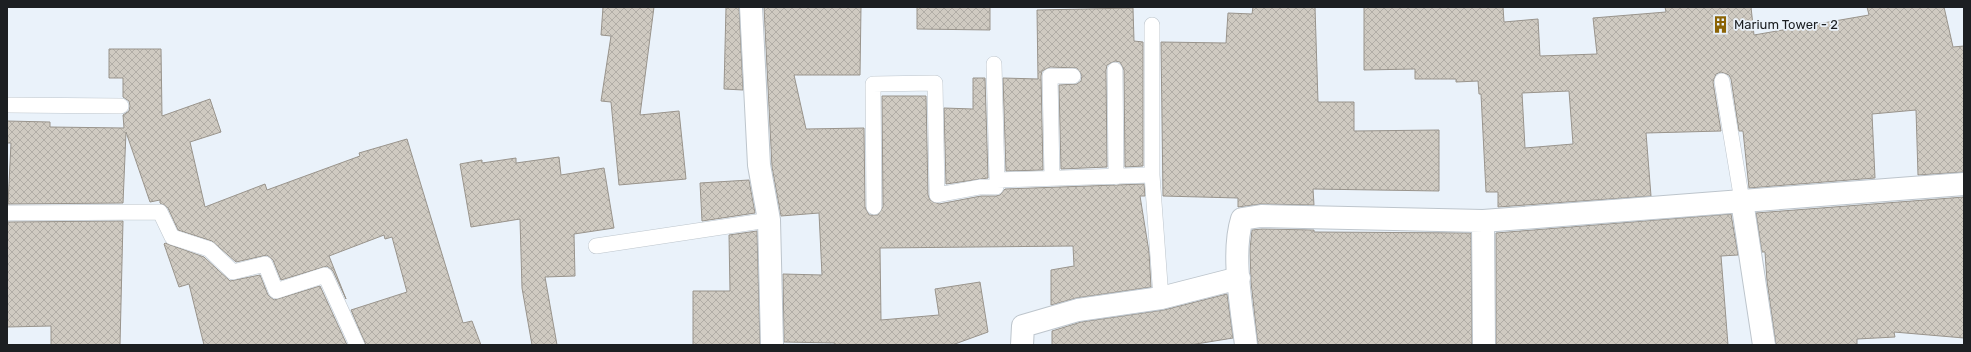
<svg xmlns="http://www.w3.org/2000/svg" width="1971" height="352" font-family="Rubik,sans-serif">
  <defs>
    <pattern id="building-cross-hatch" width="8" height="8" patternUnits="userSpaceOnUse"><rect width="8" height="8" fill="#cfcac1"/><path d="M0 0l8 8M0 8l8-8" fill="none" stroke="#b1ada6"/></pattern>
  </defs>
  <rect width="100%" height="100%" fill="#eaf2fa"/>
  <path fill="url(#building-cross-hatch)" stroke="#99948c" fill-rule="evenodd" d="M603,7H654L640,115L679,111L686,179L619,185L611,102L601,101L611,36L601,35Z
    M726,7H739L743,90L724,89Z
    M764,7H861L860,75H794L806,129L864,128L865,207L869,215H878L883,207L882,96H926L928,195L930,200L939,204L981,196H996L1000,195L1005,189L1144,184L1145,196H1140L1149,252L1151,287L1076,298L1051,305V270L1074,266L1073,246L880,248L881,320L939,315L935,289L980,282L988,332L952,345H835V343L784,342L783,274L822,275L819,213L781,216L772,167Z
    M917,7H990V30L917,29Z
    M1253,7H1315L1318,102H1354V131L1439,130V191L1313,189L1314,205L1261,204L1238,207V198L1163,196L1161,42L1226,43L1228,13L1252,14Z
    M1364,7H1503L1504,22L1538,19L1540,56L1597,54L1593,18L1666,12L1665,7H1751L1754,35L1869,15L1867,7H1944L1953,47L1964,46V172L1918,175L1916,110L1872,114L1875,178L1749,188L1743,131H1739L1731,79L1729,75L1721,72L1716,74L1713,82L1721,131L1646,133L1651,196L1498,207V192H1486L1481,94H1479L1478,81L1456,82V79H1415V69L1364,70ZM1569,91L1573,144L1525,148L1522,93Z
    M1133,8L1134,41L1143,42V166L1125,167L1124,70L1120,62L1115,61L1107,65L1106,70L1107,167L1061,169L1059,85L1077,84L1081,81L1082,76L1077,68L1050,67L1042,71L1041,76L1043,170L1006,171L1003,78L1038,79L1037,10Z
    M109,49H161L162,116L210,99L221,132L190,142L205,207L265,184L267,190L360,156L359,153L407,139L463,323L472,321L481,345H366L351,310L407,292L392,237L385,239L384,235L329,256L346,299L333,271L327,266L281,280L273,260L267,255L236,262L212,241L178,230L168,208L160,203V200L150,202L126,132L123,203L8,204L11,143H7V121L50,122V127L124,128L123,115L129,111L130,106L129,101L123,97V78H109Z
    M973,78H985L988,178L946,184L944,108L973,109Z
    M559,157L561,175L604,168L614,228L574,234L575,276L545,277L557,345H532L522,288L520,219L471,227L460,164L482,160V163L516,158V163Z
    M749,180L755,213L702,221L700,183Z
    M1964,197V338L1894,332L1895,337L1857,339V345H1776L1767,281L1765,252H1762L1756,213Z
    M1731,214L1738,255L1721,256L1728,345H1496V233Z
    M123,221L120,345H51V326L7,327V222Z
    M1262,229L1314,230V232L1471,233L1472,345H1258L1251,282L1250,249L1252,230Z
    M757,231L760,345H693V291H730L729,235Z
    M165,243L204,257L230,281L260,275L268,295L274,300L320,286L347,345H204L189,284L179,287L164,244Z
    M1227,294L1233,338L1190,345H1052V331L1081,322L1164,310Z"/>
  <g fill="none" stroke-linecap="round" stroke-linejoin="round">
    <defs>
      <path id="lane" d="M994,64L997,180L1152,175L1161,298
        M1115,70L1116,177
        M1722,81L1742,201
        M7,105L121,106
        M1152,175V25
        M1052,177L1050,76H1073
        M874,207L873,84L935,83L937,195L980,187H996L997,180
        M7,213L160,212L172,237L209,249L233,272L265,264L276,291L325,275L357,345
        M596,246L769,220"/>
      <path id="street" d="M751,7L759,165L769,220L772,345
        M1742,201L1764,345
        M1483,221L1484,345
        M1022,345L1023,326L1078,310L1161,298L1239,278
        M1246,345C1242,309 1231,254 1242,219L1261,216L1483,221L1964,184"/>
    </defs>
    <use href="#lane" stroke="#bdc5cc" stroke-width="16"/>
    <use href="#street" stroke="#bdc5cc" stroke-width="24"/>
    <use href="#lane" stroke="#fff" stroke-width="15"/>
    <use href="#street" stroke="#fff" stroke-width="22"/>
  </g>
  <defs>
    <symbol id="building-bare" viewBox="-9 -9 18 18"><path d="M-4-6H4V6H1V3H-1V6H-4ZM-2.5-4.3h1.7v1.8h-1.7ZM.8-4.3h1.7v1.8H.8ZM-2.5-1h1.7V.8h-1.7ZM.8-1h1.7V.8H.8Z" fill="#8b6304" stroke="#eaf2fa" stroke-width="2.5" paint-order="stroke"/></symbol>
  </defs>
  <g fill-rule="evenodd">
    <use href="#building-bare" x="1708" y="12" width="25" height="25"/>
  </g>
  <g text-anchor="middle" stroke-width="3.5" stroke-linejoin="round" paint-order="stroke">
    <g font-size="13" fill="#1c1f22" stroke="#eaf2fa" text-anchor="start">
      <text x="1734" y="29">Marium Tower - 2</text>
    </g>
  </g>
  <rect width="1971" height="352" fill="none" stroke="#1c1f22" stroke-width="16"/>
</svg>
